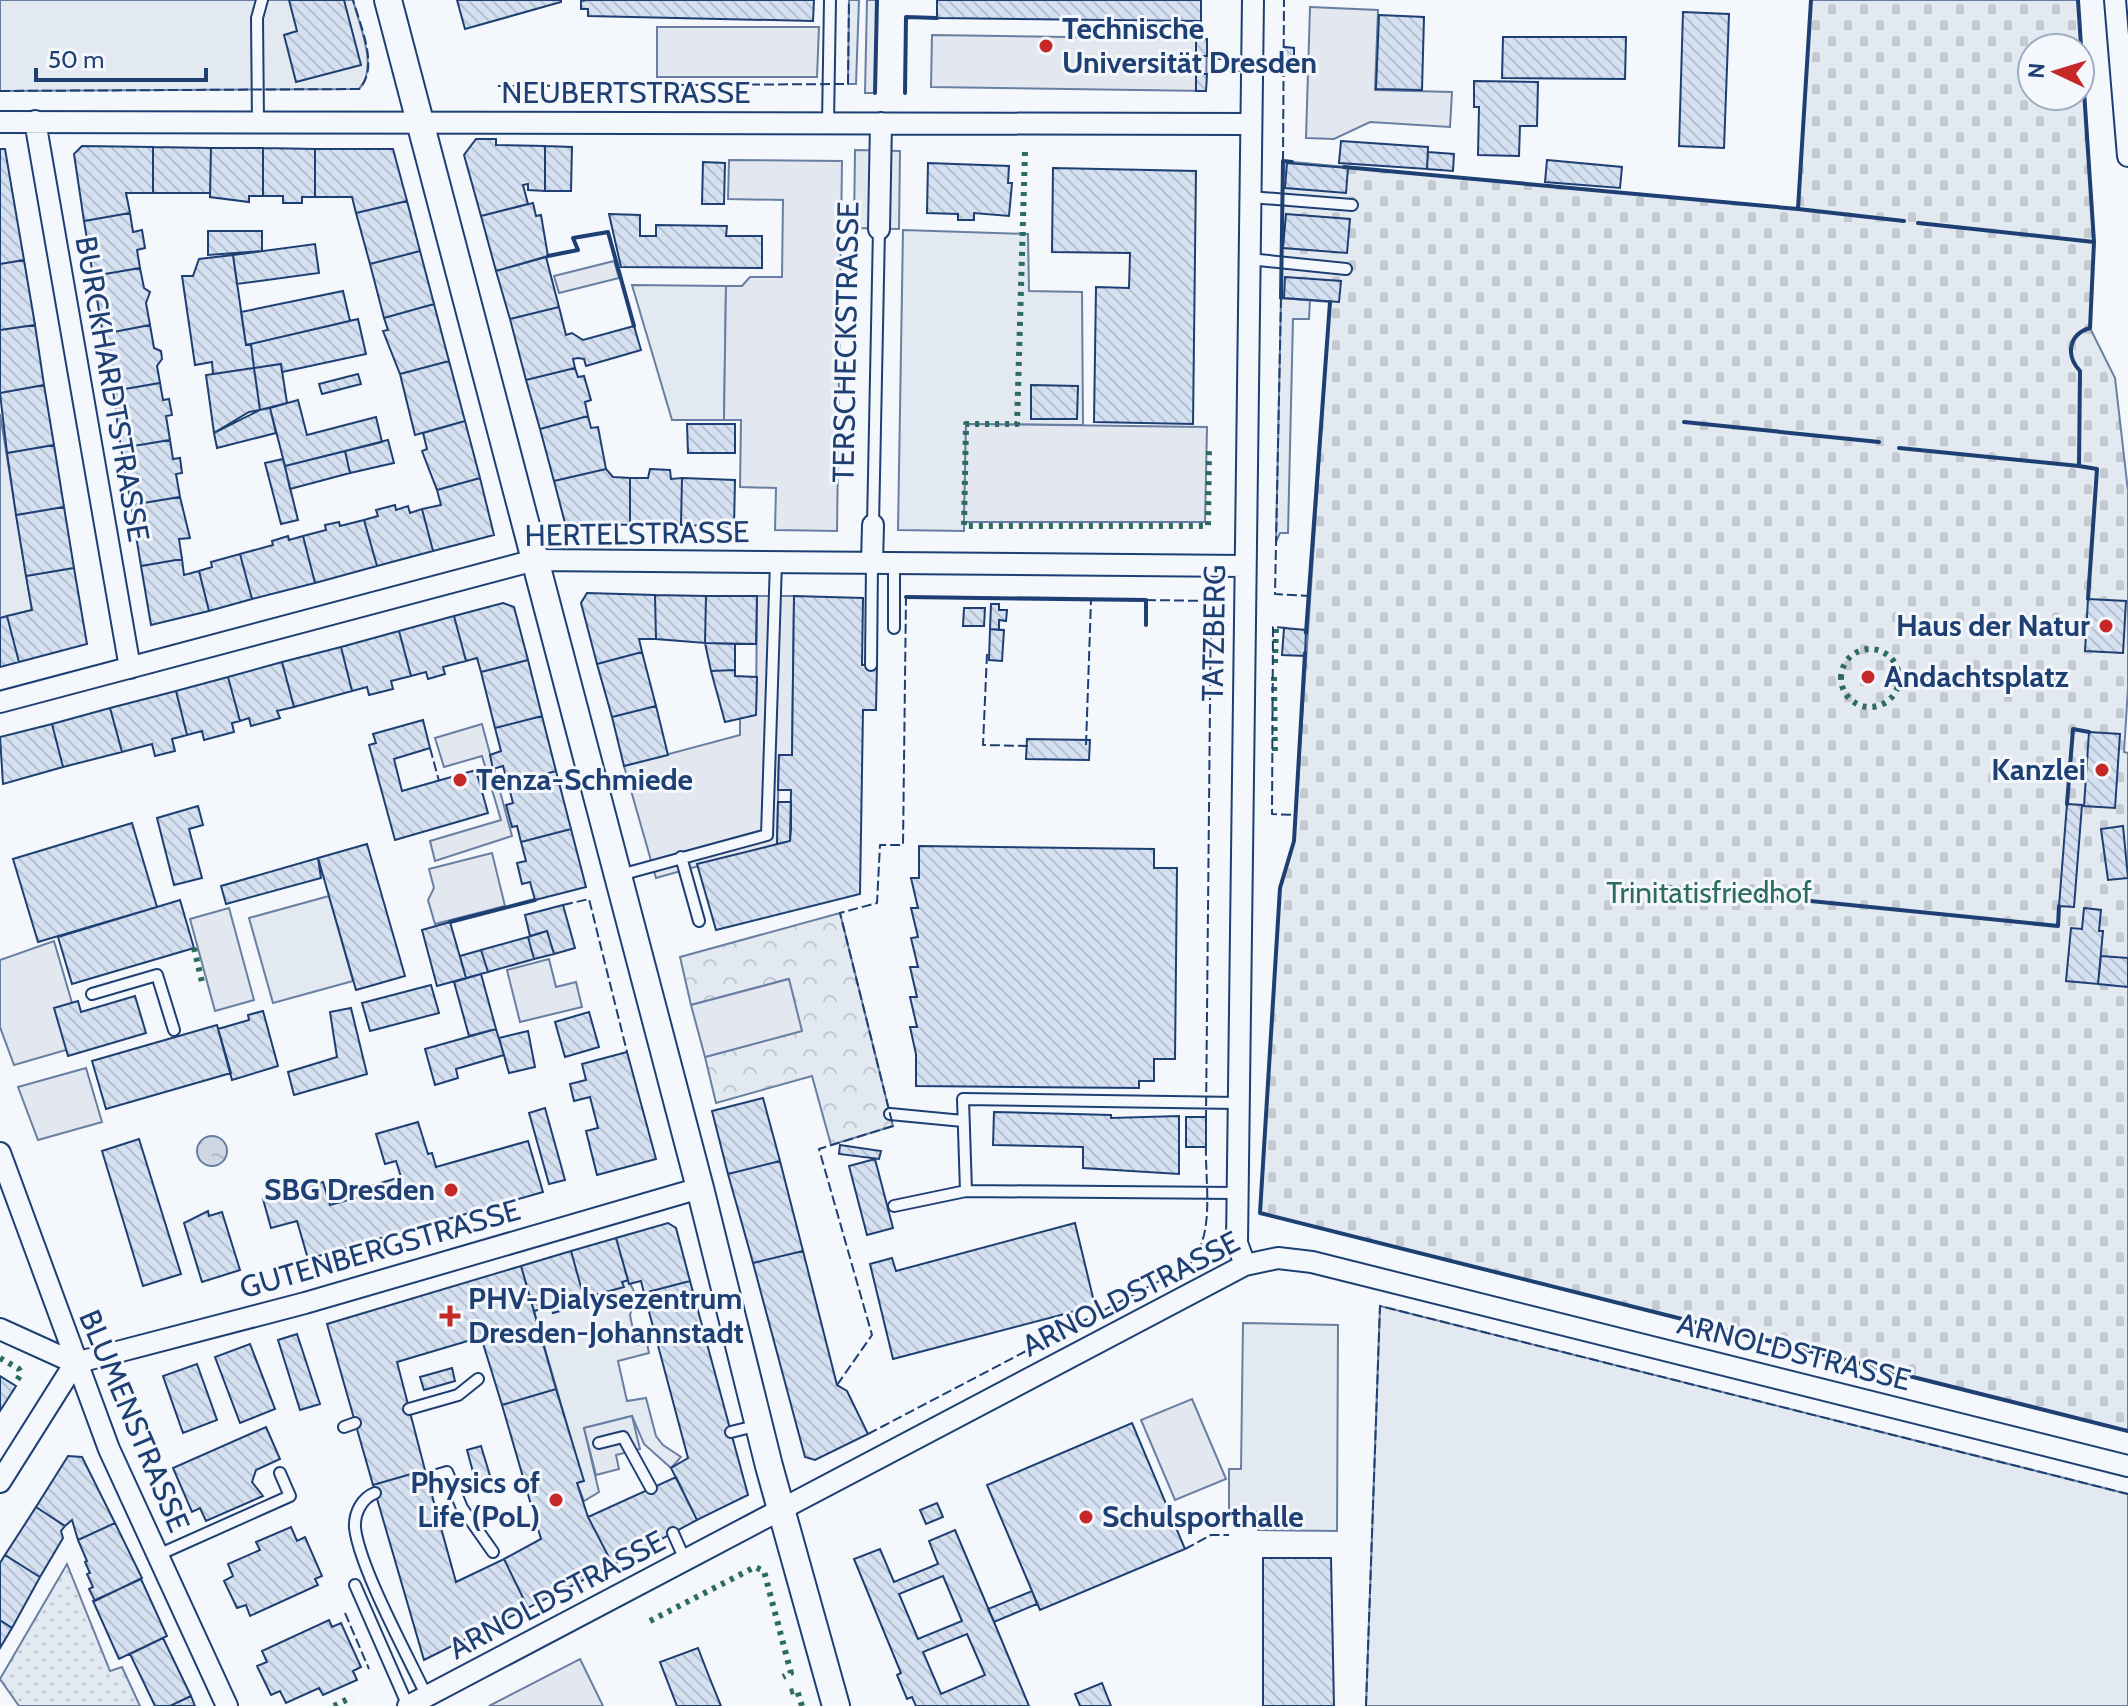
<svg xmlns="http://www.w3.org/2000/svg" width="2128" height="1706" font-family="Cabin,sans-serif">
  <defs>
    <pattern id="cemetery-stones" width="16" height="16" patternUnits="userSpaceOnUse" patternTransform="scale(2)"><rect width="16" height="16" fill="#e3e9f0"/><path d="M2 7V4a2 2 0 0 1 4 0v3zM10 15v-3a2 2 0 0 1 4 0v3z" fill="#c2c9d1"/></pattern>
    <pattern id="park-crowns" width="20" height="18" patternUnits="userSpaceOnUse" patternTransform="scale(2)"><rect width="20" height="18" fill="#e3e9f0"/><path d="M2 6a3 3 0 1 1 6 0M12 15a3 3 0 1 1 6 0" fill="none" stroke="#c2c9d1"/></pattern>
    <pattern id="garden-dots" width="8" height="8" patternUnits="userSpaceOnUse" patternTransform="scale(2)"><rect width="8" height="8" fill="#e3e9f0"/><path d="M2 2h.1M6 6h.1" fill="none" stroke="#c2c9d1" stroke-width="1.8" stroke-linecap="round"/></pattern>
    <pattern id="water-ripples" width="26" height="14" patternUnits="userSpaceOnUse" patternTransform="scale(2)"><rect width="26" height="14" fill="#cfd7e4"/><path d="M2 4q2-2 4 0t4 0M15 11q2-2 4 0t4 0" fill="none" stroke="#b1bac7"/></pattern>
    <pattern id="building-back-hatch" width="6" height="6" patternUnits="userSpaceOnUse" patternTransform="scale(2)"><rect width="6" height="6" fill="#d5e0f0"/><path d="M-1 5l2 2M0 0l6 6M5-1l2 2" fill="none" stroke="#b6c1d1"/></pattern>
  </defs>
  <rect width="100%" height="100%" fill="#f4f7fb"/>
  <path fill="#e3e9f0" stroke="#687fa3" stroke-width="2" d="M0,0H353C359,25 379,68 359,89L0,91Z
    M849,0H859L856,84H848Z
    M867,0H877L875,93H865Z
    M903,230L1028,234L1029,291L1082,292L1083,425L966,424L964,531L898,530Z
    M632,285L726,286L724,420H672Z
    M1281,298L1310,300L1309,319H1293L1288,533H1280L1276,542Z
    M0,414L32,610L0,618Z
    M329,896L353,981L273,1003L249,918Z
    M628,1280L636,1295L630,1315L636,1345L647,1343L649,1353L618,1361L627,1401L646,1398L656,1436L663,1445L681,1457L671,1468L644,1444L632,1416L584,1428L599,1492L584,1501L577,1483L583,1480L534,1311L551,1306L553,1313L570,1308L569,1302Z
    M1380,1306L2128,1494V1706H1366Z
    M1243,1323L1338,1325L1337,1531L1258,1530V1512L1229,1511V1469H1241Z"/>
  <path fill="url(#cemetery-stones)" stroke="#687fa3" stroke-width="2" fill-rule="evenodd" d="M1811,0H2078L2094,242L2090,328L2115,378L2128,491V688L2124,752L2128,753V1431L1260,1213L1280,888L1294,841L1330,302L1281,298L1283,161L1798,209ZM2032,48H2080V96H2032Z"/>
  <path fill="url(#park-crowns)" stroke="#687fa3" stroke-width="2" d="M840,913L893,1126L831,1145L812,1076L716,1103L705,1057L801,1031L788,979L691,1005L680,957Z"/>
  <path fill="url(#garden-dots)" stroke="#687fa3" stroke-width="2" d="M67,1564L110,1671L122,1667L140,1706H19L0,1679Z"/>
  <path fill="#e3e8f0" stroke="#687fa3" stroke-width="2" d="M1310,7L1378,10L1375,90L1452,92L1450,127L1370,122L1334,139L1306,138Z
    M657,27H819L817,77H657Z
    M932,35L1207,39L1206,91L931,87Z
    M855,150L900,151L899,229L854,228Z
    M729,160L842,161L837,531L775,530L776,488L740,487L741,420H724L726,286H742L750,277H782L783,200L728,199Z
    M614,261L619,278L559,293L554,276Z
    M966,424L1207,427L1205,522H964Z
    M757,596H794L792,755H779L777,844L656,878L624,766L740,735V718L756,715Z
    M482,724L512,836L435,861L430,841L501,820L482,756L444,767L435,738Z
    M492,853L505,906L435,924L428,900L434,888L429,869Z
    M229,908L254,1000L215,1011L190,919Z
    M54,941L72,1003L66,1050L14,1065L0,1027V960Z
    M549,959L556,987L576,982L582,1007L520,1022L507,970Z
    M789,979L802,1031L705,1057L691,1005Z
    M86,1068L102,1122L38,1140L18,1087Z
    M1192,1399L1226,1479L1175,1500L1141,1420Z
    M632,1416L640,1449L616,1455L619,1469L596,1475L584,1428Z
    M580,1659L603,1706H489Z"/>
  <path fill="url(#water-ripples)" stroke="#687fa3" stroke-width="2" d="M197 1151a15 15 0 1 1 30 0a15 15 0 1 1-30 0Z"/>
  <path fill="url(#building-back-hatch)" stroke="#1d3f73" stroke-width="2" fill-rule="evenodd" d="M289,0H344L361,65L296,82L284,35L297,31Z
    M457,0H561V2L465,29Z
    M814,0L813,21L588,16V9H581V1L588,0Z
    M937,0H1201V21L937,18Z
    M1683,12L1729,14L1724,148L1679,146Z
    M1379,15L1424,17L1422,90L1376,89Z
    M1503,37H1626L1625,79L1502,78Z
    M1196,39H1207V56H1196Z
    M1285,47L1294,48V59H1285Z
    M1196,74H1207L1206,91H1196Z
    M1474,81L1538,82L1537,126H1520L1519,156L1478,155L1479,107H1474Z
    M476,139H496V145L545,146V191L528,190V184L523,185L528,204L481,216L464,155Z
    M1341,141L1428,147L1427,169L1339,163Z
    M82,146L153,147V193H126L130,213L84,221L74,154Z
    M545,146L572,147L571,191H545Z
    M153,147L211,148L210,193H153Z
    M211,148H263V196H249V202L210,197Z
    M263,148L315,149V197H302V203H283V196H263Z
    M0,149H5L24,260L0,264Z
    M315,149H393L407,201L356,213L352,197H315Z
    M1428,152L1454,154L1453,171L1427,169Z
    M1547,160L1622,167L1620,188L1545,182Z
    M703,162L725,163L724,204H702Z
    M928,163L1009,166L1008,183H1012L1009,216L974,213V220H958V214L927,213Z
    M1287,163L1348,168L1346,193L1285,188Z
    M1053,168L1196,171L1193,424L1094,422L1096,287L1129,288L1130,253L1052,252Z
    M407,201L420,251L370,264L356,213Z
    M533,203L536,216L541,215L548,256L496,271L481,216Z
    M130,213L133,232L142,230L145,248L137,250L140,268L93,276L84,221Z
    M609,214L640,215V236H656V225L727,226L726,236H762V268L621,267Z
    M1286,214L1350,219L1347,253L1283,248Z
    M208,231H262V251L208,255Z
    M315,244L319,273L237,284L233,255Z
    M420,251L434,304L384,318L370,264Z
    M233,255L246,345L251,344L254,368L213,374L212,362L195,365L182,276H193L199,259Z
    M546,257L559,307L510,319L496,271Z
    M24,260L35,325L0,330V264Z
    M140,268L144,288L150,292L146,303L150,325L103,334L93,276Z
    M1285,277L1341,281L1339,302L1284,298Z
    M343,291L350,321L246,345L241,312Z
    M434,304L449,361L400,374L383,331L388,330L384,318Z
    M559,307L566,335L572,333L583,340L634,326L641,350L586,366L584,359L578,358L573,359L575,368L526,380L510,319Z
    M358,319L366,354L282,372L281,364L254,368L251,344Z
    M35,325L44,385L0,393V330Z
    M150,325L154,348L161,351L162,359L157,366L160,383L113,391L103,334Z
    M449,361L465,421L415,435L400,374Z
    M281,364L287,403L260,410L254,368Z
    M254,368L260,410L214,433L206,375Z
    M575,368L578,377L584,376L591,400L585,402L588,416L540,429L526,380Z
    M358,374L361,384L322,394L319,384Z
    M160,383L163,400L169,399L172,415L166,416L170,440L121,448L113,391Z
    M44,385L54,445L7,453L0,393Z
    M1031,385L1078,386L1077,419H1031Z
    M298,400L307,435L376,417L382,442L285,466L270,408Z
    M270,408L276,433L217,448L214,433L249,412Z
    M588,416L591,428L598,427L606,469L554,481L540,429Z
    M465,421L480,478L437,490L422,451L427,449L423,433Z
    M687,424H735V453H688Z
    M170,440L173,459L180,458L182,473L176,474L180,497L131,505L121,448Z
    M388,440L394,463L350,473L345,451Z
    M54,445L64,507L16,515L7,453Z
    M345,451L350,473L290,489L285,466Z
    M283,459L298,520L281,524L265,463Z
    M606,469L613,477L630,478V525L565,523L554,481Z
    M650,469L670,470L671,479L682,478L681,525H630V478H648Z
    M480,478L494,535L433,551L422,509L441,505L437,490Z
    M682,478L735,480L734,527L681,525Z
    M180,497L190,538L179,539L182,559L141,566L131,505Z
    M395,505L396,510L408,506L410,513L422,509L433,551L377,566L364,520L378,516L376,510Z
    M64,507L74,568L26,576L16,515Z
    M364,520L377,566L315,583L303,536L326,530L325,525L339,522L340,526Z
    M288,536L289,540L303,536L315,583L252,599L240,554L273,545L272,541Z
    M240,554L252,599L209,611L199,571L212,567L211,562Z
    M182,559L184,575L199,571L209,611L151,625L141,566Z
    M74,568L87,644L19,662L7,616L32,610L26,576Z
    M587,593L655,595L656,639H639L642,652L597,664L581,603Z
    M655,595L706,596L705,643L656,639Z
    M706,596H757L756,644L705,643Z
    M794,596L863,598L862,665H877L876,710H863L860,894L716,930L697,864L790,841L791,790H778L779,755H792Z
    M2088,599L2126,601L2123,653L2085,651Z
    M503,603L514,607L528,660L481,672L477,658L466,661L454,616Z
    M991,604H999V610H1007L1006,621L999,620V630L990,629Z
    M964,608H985L984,626H963Z
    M7,616L19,662L0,667V618Z
    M454,616L466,661L443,667L445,674L428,679L426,672L411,676L399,631Z
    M1284,628L1306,630L1305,656L1282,655Z
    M990,629L1004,630L1002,661L989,660Z
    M399,631L411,676L391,681L393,689L369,695L367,687L352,691L341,647Z
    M705,643L735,644V670L711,671Z
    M341,647L352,691L294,707L282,662Z
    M642,652L656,706L612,717L597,664Z
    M528,660L542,716L495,728L481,672Z
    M282,662L294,707L277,711L280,718L251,726L249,718L240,721L228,677Z
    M735,670V676L757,677L756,715L725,722L711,671Z
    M228,677L240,721L232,723L234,732L204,740L202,731L187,735L176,691Z
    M176,691L187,735L172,739L175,751L155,756L152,744L122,752L110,708Z
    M656,706L668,755L624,766L612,717Z
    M110,708L122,752L63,767L52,724Z
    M542,716L556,771L508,784L503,766L493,769L490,755L501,751L495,728Z
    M423,720L430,748L394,759L402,791L476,770L488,813L395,840L369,745L376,743L373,734Z
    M52,724L63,767L3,784L0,737Z
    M2089,732L2120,734L2115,808L2084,806Z
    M1027,739L1090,740L1089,760L1026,759Z
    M556,771L571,829L521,842L517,826L512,827L506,805L513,803L508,784Z
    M778,802H791V829L790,841L777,844Z
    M2067,804L2082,805L2074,907L2059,906Z
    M198,806L203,825L189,829L202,878L174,885L157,818Z
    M132,823L157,907L38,942L13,859Z
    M2123,826L2128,878L2108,880L2101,829Z
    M571,829L586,887L535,900L530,882L522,884L517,863L526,861L521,842Z
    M367,844L405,976L356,990L318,858Z
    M919,846L1154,849V868H1177L1175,1059H1154V1081H1139V1088L916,1086V1054L910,1027H917L910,997H917L910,967H918L911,938L918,937L911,908H918L911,878H919Z
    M318,858L321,878L226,904L221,886Z
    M180,900L194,948L72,984L58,937Z
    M563,905L575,948L554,954L547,931L530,936L525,915Z
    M2084,908L2101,910L2099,931H2103L2098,984L2066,981L2071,928L2082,929Z
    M450,922L466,978L437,986L422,930Z
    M547,931L554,954L534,959L528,937Z
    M528,937L534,959L488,972L481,950Z
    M481,950L488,972L466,978L460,956Z
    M2101,956L2128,958V987L2098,984Z
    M481,974L496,1029L469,1036L454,982Z
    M431,985L439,1013L370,1031L362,1003Z
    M135,996L146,1033L68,1056L54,1008L78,1001L81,1012Z
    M351,1008L367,1074L294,1095L288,1072L337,1057L330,1012Z
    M263,1011L278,1066L232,1080L218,1029L249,1020L248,1015Z
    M589,1012L599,1047L565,1057L555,1022Z
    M217,1025L231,1073L106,1109L92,1061Z
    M496,1029L504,1055L456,1069L458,1078L435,1085L425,1049Z
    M528,1031L535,1067L509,1073L499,1038Z
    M627,1052L656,1159L597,1175L586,1131L598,1128L590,1097L574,1101L570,1084L586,1080L582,1064Z
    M763,1098L780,1161L728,1174L712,1111Z
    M545,1108L565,1180L549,1184L529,1113Z
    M994,1112L1111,1115V1118L1179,1116V1174L1083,1168V1147L993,1145Z
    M1186,1117H1206V1147H1186Z
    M418,1122L428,1154L432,1153L436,1167L528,1141L543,1192L308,1259L297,1221L271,1228L263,1199L323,1182L330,1205L362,1196L360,1189L401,1177L396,1161L385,1164L376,1134Z
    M139,1139L181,1274L143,1286L102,1151Z
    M840,1145L881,1151L879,1159L839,1154Z
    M875,1159L893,1228L867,1235L849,1166Z
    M780,1161L803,1251L753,1263L728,1174Z
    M208,1211L209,1216L222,1212L240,1270L202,1282L184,1223Z
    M668,1223L676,1228L690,1281L644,1293L641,1281L629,1284L616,1238Z
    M1075,1223L1095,1306L893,1359L870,1264L892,1258L896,1271Z
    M616,1238L628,1280L622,1282L624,1287L584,1298L571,1251Z
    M571,1251L584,1298L569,1302L570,1308L553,1313L551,1306L534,1311L521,1266Z
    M803,1251L837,1385L847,1391L868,1434L815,1460L805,1457L753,1263Z
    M521,1266L556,1389L502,1405L481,1337L397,1362L425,1470L373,1485L327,1324Z
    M690,1281L748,1495L697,1520L671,1468L688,1458L644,1293Z
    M297,1334L320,1404L300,1410L278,1340Z
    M250,1344L275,1409L240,1423L215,1357Z
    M197,1364L217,1420L183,1433L163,1376Z
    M452,1368L455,1381L424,1390L420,1377Z
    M0,1376L16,1386L0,1411Z
    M556,1389L584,1481L577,1483L588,1517L613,1565L528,1608L504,1559L541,1539L502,1405Z
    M1132,1423L1185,1549L1040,1610L987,1485Z
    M266,1427L280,1459L256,1470L252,1482L263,1496L206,1521L200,1508L192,1512L173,1468Z
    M481,1446L491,1479L476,1483L467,1450Z
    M68,1456L82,1457L115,1523L78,1540L72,1520L65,1526L36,1507Z
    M425,1470L456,1582L504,1559L528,1608L424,1660L373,1485Z
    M676,1477L697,1520L613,1565L588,1517Z
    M937,1503L943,1517L926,1524L920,1510Z
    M36,1507L65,1526L61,1531L63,1538L40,1577L5,1555Z
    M115,1523L142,1578L95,1601L89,1589L93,1587L87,1574L90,1573L85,1562L87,1561L78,1540Z
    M291,1527L297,1541L305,1537L322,1576L315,1579L318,1585L250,1616L246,1605L237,1608L224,1581L233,1576L228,1564L260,1550L256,1542Z
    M955,1530L994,1622L1029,1706H916L912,1697L907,1699L897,1675L901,1673L854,1559L880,1549L894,1582L938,1564L929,1541ZM943,1576L962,1621L918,1639L899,1594ZM967,1634L985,1675L941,1694L923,1652Z
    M5,1555L40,1577L12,1628L0,1620V1563Z
    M1263,1558H1331L1334,1706H1263Z
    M141,1579L167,1636L119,1659L93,1601Z
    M1032,1591L1037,1604L994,1622L988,1609Z
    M0,1620L12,1628L0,1648Z
    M329,1620L332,1627L341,1623L361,1667L353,1671L357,1680L323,1695L319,1688L286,1703L280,1691L271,1695L257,1666L267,1662L262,1651Z
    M163,1638L191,1696L170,1706H155L130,1654Z
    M698,1648L708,1674L721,1706H677L660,1662Z
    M1102,1683L1111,1706H1080L1075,1694Z
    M191,1696L195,1706H170Z"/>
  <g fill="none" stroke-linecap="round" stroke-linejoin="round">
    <defs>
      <path id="service" d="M1216,65H1252
        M258,122L257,18L262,0
        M828,123L830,0
        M1250,197L1352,205
        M1249,259L1346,269
        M873,525L879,229
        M894,628V563
        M871,665L872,563
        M681,857L699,921
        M620,875L767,835L776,562
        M92,994L157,975L174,1030
        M890,1114L963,1121
        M966,1191L963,1099L1238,1103
        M894,1206L966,1191L1237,1193
        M409,1409L458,1395L478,1379
        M344,1427L355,1423
        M731,1432L759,1425
        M599,1443L623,1437L651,1488
        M427,1478L447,1472L462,1508L493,1552
        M375,1493C362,1498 354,1513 355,1528C360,1569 408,1656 427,1697
        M673,1533L685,1560
        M158,1555L290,1496L280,1473
        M355,1585L408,1706"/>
      <path id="minor" d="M2115,0L2128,156
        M35,121L130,668
        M0,122L1251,124
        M879,229L881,123
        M872,563L873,525
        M0,702L535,560L1245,566
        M0,1153L109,1449L227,1706
        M1245,1265L1237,1243L1253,0
        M0,1329L75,1363
        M75,1363L305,1303L700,1188
        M0,1482L75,1363
        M408,1706L1245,1265L1278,1258L1312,1262L2128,1466"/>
      <path id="tertiary" d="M388,0L700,1188L769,1466L836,1706"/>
    </defs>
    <use href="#service" stroke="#1d3f73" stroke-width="14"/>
    <use href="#minor" stroke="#1d3f73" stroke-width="24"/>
    <use href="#tertiary" stroke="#1d3f73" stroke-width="30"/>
    <use href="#service" stroke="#f4f7fb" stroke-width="10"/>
    <use href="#minor" stroke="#f4f7fb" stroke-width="20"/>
    <use href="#tertiary" stroke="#f4f7fb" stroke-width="26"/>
    <path stroke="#2c6c60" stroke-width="6" stroke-dasharray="4 6" stroke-linecap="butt" d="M1025,152L1017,424H966L964,526H1208L1209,447
      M1841 678a29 29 0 1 1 58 0a29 29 0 1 1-58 0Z
      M1275,663L1276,629
      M1274,677L1275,757
      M194,948L202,982
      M0,1358L19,1369L21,1374L16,1382
      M650,1621L755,1567L764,1571L791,1673L783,1677
      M790,1692L797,1690L802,1706
      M334,1706L352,1697"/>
    <path stroke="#1d3f73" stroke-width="2" stroke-dasharray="10 4" stroke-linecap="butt" d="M498,86L848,84L849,0
      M0,91L359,89C380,68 360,25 353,0
      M1283,161L1284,0
      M1281,298L1275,594L1309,596
      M1146,600L1211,601L1206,1117
      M1287,628L1273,627L1272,814L1295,815
      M987,654L983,745L1032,746
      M1086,745L1091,600
      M430,748L439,781
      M563,905L589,899L627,1052
      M837,1385L872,1335L819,1149L893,1126L840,913L877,903L880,845H903L906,597
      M868,1434L1188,1266C1216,1237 1205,1185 1206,1147
      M1185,1549L1211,1535H1229
      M345,1613L369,1669
      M1366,1706L1380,1306L2128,1494"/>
    <path stroke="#1d3f73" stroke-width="4" d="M1811,0L1798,209L1904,221
      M875,93L877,0
      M905,93L906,17L937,18
      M1344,167L1798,209
      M1918,223L2094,242
      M548,256L578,250L573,238L608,232L634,326
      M1281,298L1283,161L1292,162
      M1684,422L1879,442
      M1899,448L2079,466L2080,371C2065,355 2069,334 2090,328L2094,242L2078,0
      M2079,466L2097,469L2088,599
      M906,597L1146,600V625
      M1306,633L1330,302
      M1305,653L1294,841L1280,888L1260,1213L2128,1431
      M2067,804L2073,729L2089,732
      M1661,886L2058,926L2059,906
      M450,922L535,900"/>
  </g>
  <g fill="#c62828" stroke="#f4f7fb" stroke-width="3">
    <circle cx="1046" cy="46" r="8"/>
    <circle cx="2106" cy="626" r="8"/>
    <circle cx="1868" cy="677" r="8"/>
    <circle cx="2102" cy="770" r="8"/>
    <circle cx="460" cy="780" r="8"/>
    <circle cx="451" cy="1190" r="8"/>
    <path d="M446 1304h8v8h8v8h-8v8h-8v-8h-8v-8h8z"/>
    <circle cx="556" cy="1500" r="8"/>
    <circle cx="1086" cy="1517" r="8"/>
  </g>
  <g text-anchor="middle" stroke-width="6" stroke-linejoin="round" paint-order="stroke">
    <g font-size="30" font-weight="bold" fill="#1d3f73" stroke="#f4f7fb" text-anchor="start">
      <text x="1062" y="39">Technische<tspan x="1062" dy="34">Universität Dresden</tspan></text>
      <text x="2090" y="636" text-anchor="end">Haus der Natur</text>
      <text x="1884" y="687">Andachtsplatz</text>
      <text x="2086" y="780" text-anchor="end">Kanzlei</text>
      <text x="476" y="790">Tenza-Schmiede</text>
      <text x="435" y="1200" text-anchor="end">SBG Dresden</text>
      <text x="468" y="1309">PHV-Dialysezentrum<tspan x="468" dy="34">Dresden-Johannstadt</tspan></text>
      <text x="540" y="1493" text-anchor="end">Physics of<tspan x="540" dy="34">Life (PoL)</tspan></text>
      <text x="1102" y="1527">Schulsporthalle</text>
    </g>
    <g font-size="30" fill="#1d3f73" stroke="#f4f7fb">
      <text x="626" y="103">NEUBERTSTRASSE</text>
      <text transform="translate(846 342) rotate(-89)" y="10">TERSCHECKSTRASSE</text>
      <text transform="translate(112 389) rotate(80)" y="10">BURCKHARDTSTRASSE</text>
      <text transform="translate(637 534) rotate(-1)" y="10">HERTELSTRASSE</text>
      <text transform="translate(1214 633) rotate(-89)" y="10">TATZBERG</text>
      <text transform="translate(380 1249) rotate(-16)" y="10">GUTENBERGSTRASSE</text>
      <text transform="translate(1131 1294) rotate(-27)" y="10">ARNOLDSTRASSE</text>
      <text transform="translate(1794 1352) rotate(14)" y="10">ARNOLDSTRASSE</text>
      <text transform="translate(134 1421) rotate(67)" y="10">BLUMENSTRASSE</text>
      <text transform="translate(557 1595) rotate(-28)" y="10">ARNOLDSTRASSE</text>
    </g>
    <g font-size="30" fill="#2c6c60" stroke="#f4f7fb">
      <text x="1709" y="903">Trinitatisfriedhof</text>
    </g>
  </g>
  <g transform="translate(2056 72) rotate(274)"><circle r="38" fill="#f4f7fb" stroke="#9eadc5" stroke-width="2"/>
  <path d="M0-6L14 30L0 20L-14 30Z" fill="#c62828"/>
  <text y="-12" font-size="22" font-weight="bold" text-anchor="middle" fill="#1d3f73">N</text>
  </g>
  <path d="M36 68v12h170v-12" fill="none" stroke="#1d3f73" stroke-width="4"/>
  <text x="48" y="68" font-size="24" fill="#1d3f73" stroke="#f4f7fb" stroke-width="6" paint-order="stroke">50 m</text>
</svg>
